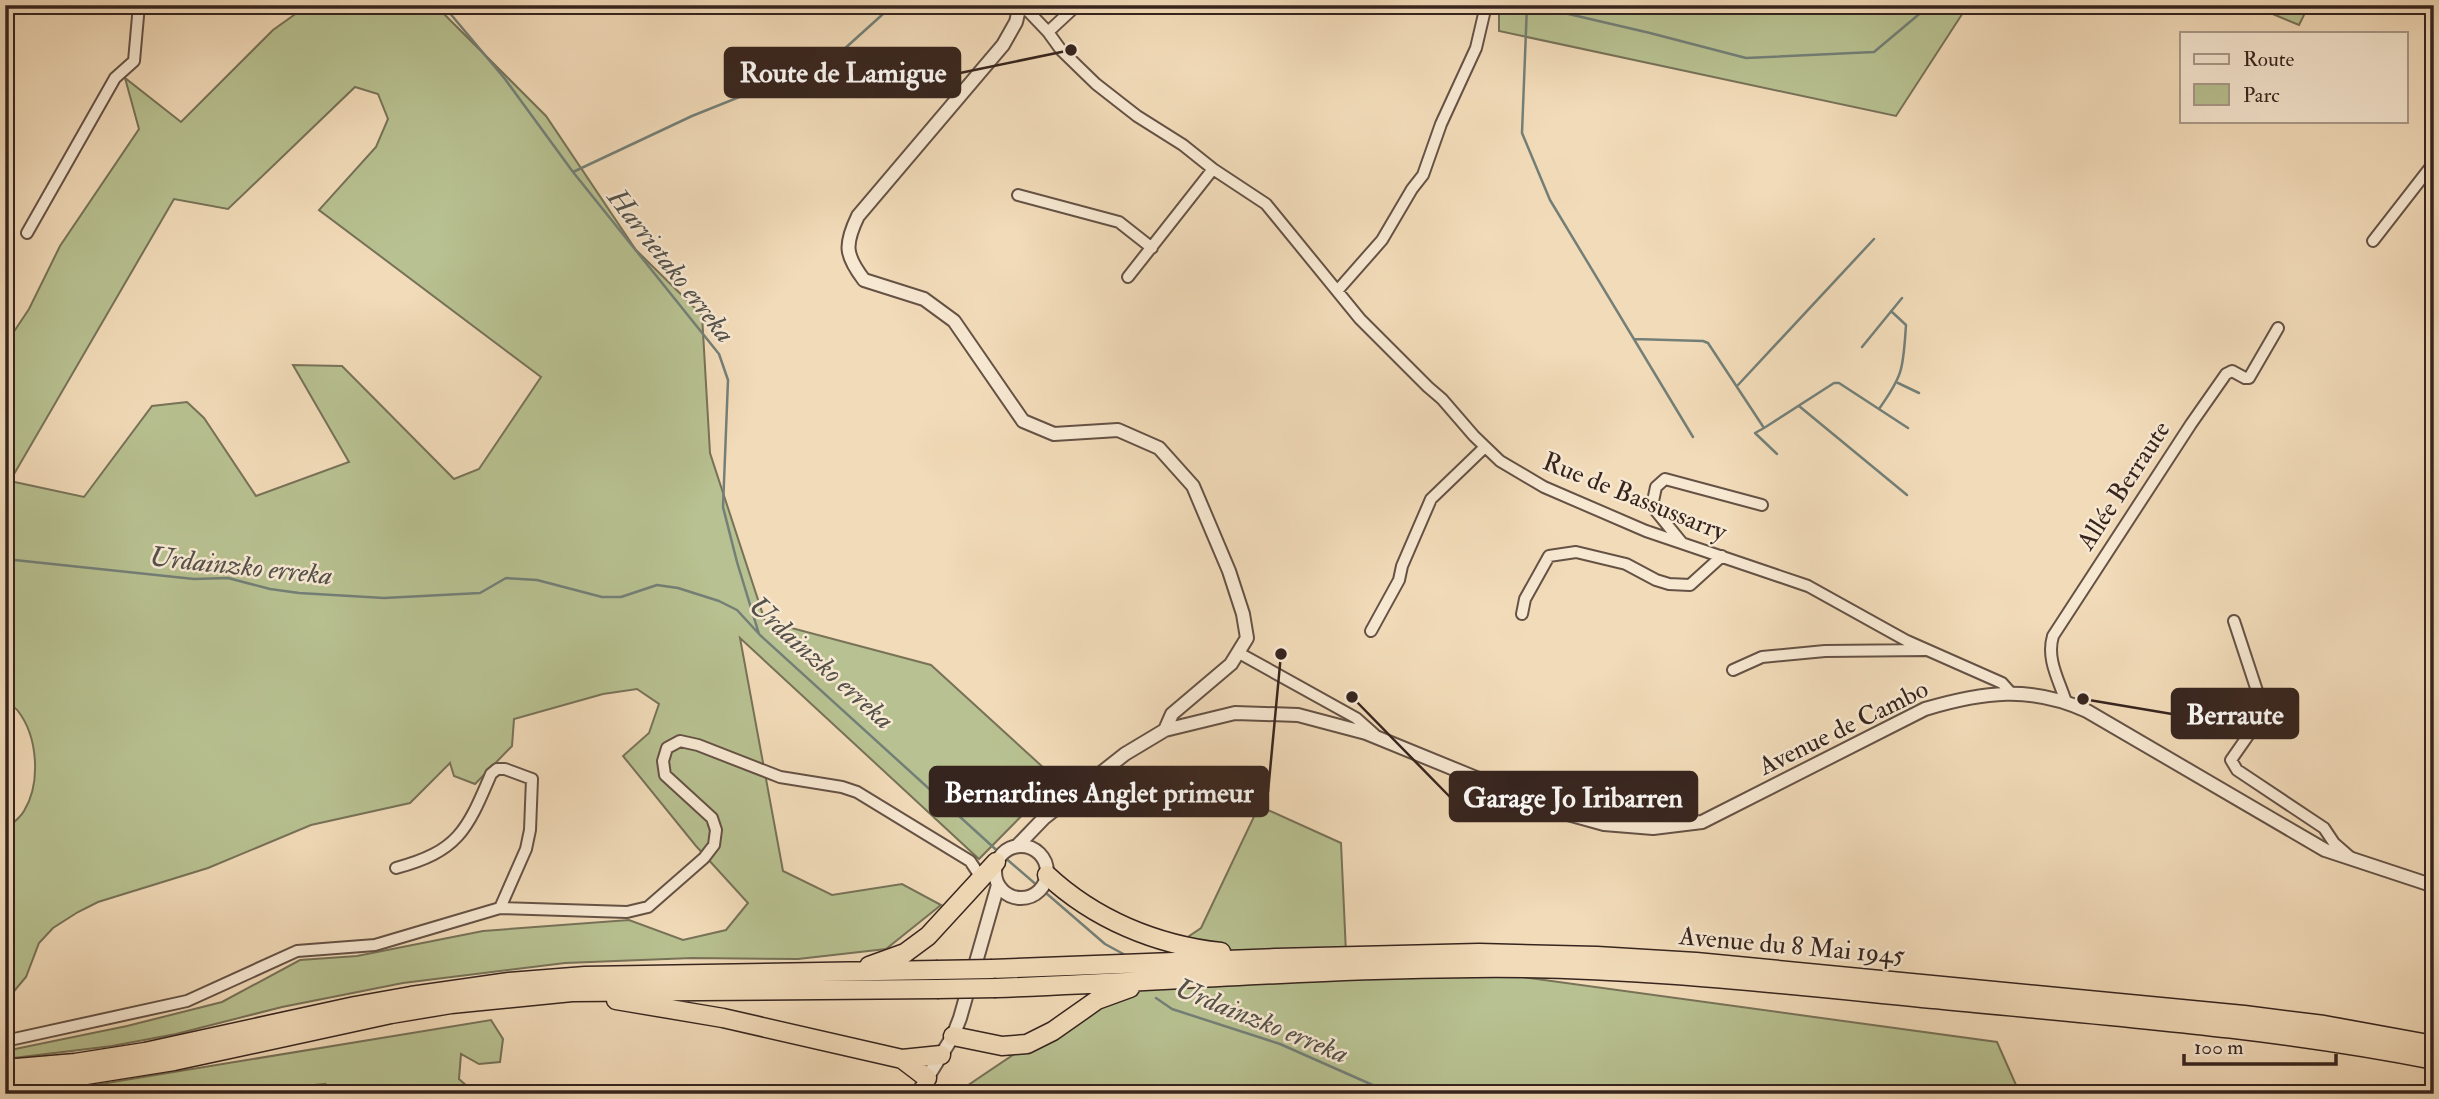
<svg xmlns="http://www.w3.org/2000/svg" width="2439" height="1099" font-family="'IM FELL Double Pica',serif">
  <rect width="100%" height="100%" fill="#f2dbb9"/>
  <filter id="stains"><feTurbulence type="fractalNoise" baseFrequency=".00286" numOctaves="4"/><feColorMatrix values="0 0 0 0 .2 0 0 0 0 .09 0 0 0 0 .02 0 0 0 .5 -.17"/></filter>
  <radialGradient id="worn" r=".72"><stop offset=".6" stop-color="#630" stop-opacity="0"/><stop offset="1" stop-color="#630" stop-opacity=".3"/></radialGradient>
  <path fill="#b8c191" stroke="#777258" stroke-width="2" fill-rule="evenodd" d="M308,5H435L546,116L636,250L702,315L710,453L765,621L931,665L1057,780L979,859L740,638L783,871L832,895L902,884L941,905L886,949L798,959L692,958L565,963L403,983L282,1007L176,1034L112,1046L5,1059V1051L127,1026L222,1002L300,960L357,956L483,931L629,920L683,940L726,930L748,903L696,846L623,756L649,733L659,704L637,689L603,694L514,719L512,746L475,784L454,776L450,763L410,803L311,825L208,868L98,902L78,912L53,928L39,943L26,977L5,1002V830C12,824 20,818 24,811C41,783 38,737 18,711C15,707 9,704 5,701V345L29,309L60,246L139,129L125,78L181,122L273,30ZM355,87L378,94L388,119L376,147L319,210L541,377L479,469L454,479L342,366L293,365L349,462L256,496L204,418L187,402L152,406L84,497L10,481L174,199L228,209Z
    M1499,5H1968L1896,116L1499,31Z
    M2251,5H2309L2299,25Z
    M1259,806L1341,843L1346,953L1997,1042L2020,1094H955L1201,928Z
    M491,1020L503,1039L500,1062L479,1064L461,1054L459,1079L476,1094H319L325,1084L217,1094H52V1092Z"/>
  <g fill="none" stroke-linecap="round" stroke-linejoin="round">
    <path stroke="#737f77" stroke-width="2.5" d="M443,5L505,79L573,172L719,354L728,380L723,507L737,562L759,634
      M1527,5L1522,133L1550,200L1693,437
      M1530,5L1650,33L1746,58L1874,52L1930,5
      M573,172L692,116L832,60L893,5
      M1634,339L1703,341L1708,343L1764,428L1834,383H1839L1908,428
      M1862,347L1902,298
      M1898,383L1919,393
      M1738,385L1874,239
      M1799,406L1907,495
      M1879,409C1904,374 1903,368 1906,325L1891,311
      M1764,428L1755,433L1777,454
      M5,559L194,579L228,578L270,589L299,593L384,598L480,593L506,578L537,580L602,597H621L657,585L678,588L719,601L737,610L760,635L1003,856L1105,944L1127,956
      M1156,998L1172,1009L1280,1044L1393,1094"/>
    <defs>
      <path id="minor" d="M1020,6L1029,12L1048,32L1061,50L1096,84L1137,116L1183,145L1213,169L1266,204L1360,319L1428,387L1442,399L1474,436L1500,461L1544,487L1646,531L1808,586L1907,641L2002,683L2010,692
        M1048,32L1077,5
        M1018,195L1119,222L1152,248
        M27,233L115,78L134,61L139,5
        M2373,241L2429,169L2434,167
        M1128,277L1213,169
        M1338,290L1382,240L1412,189L1423,175L1441,124L1476,48L1484,14V5
        M1682,543L1652,506L1656,487L1665,479L1762,505
        M1522,614L1525,599L1549,556L1576,552L1626,564L1656,580L1669,584L1690,585L1722,556
        M2234,621L2261,703V717L2231,760L2237,770L2324,828L2334,843L2350,857
        M1371,631L1399,580L1402,566L1431,499L1485,447
        M1239,653L1356,718L1374,734
        M1733,670L1762,657L1825,651L1926,650
        M2066,702C2059,680 2046,659 2053,636L2191,424L2226,374L2232,371L2245,378H2249L2278,328
        M396,868C459,851 467,830 491,774L497,769H505L532,779L530,830L526,849L500,908
        M5,1041L187,1001L297,951L375,945L500,908L627,912L648,907L704,858L714,845L716,830L712,818L665,775L663,761L667,748L680,741L698,745L780,777L842,787L857,792L970,861L982,879
        M915,1094L927,1078"/>
      <path id="tertiary" d="M1020,5L1016,22L1003,45L858,216C844,245 845,255 864,280L924,299L954,321L1023,421L1054,434L1118,430L1159,448L1193,486L1229,571L1243,614L1247,638L1231,664L1172,714L1165,730
        M995 872a26 26 0 1 1 52 0a26 26 0 1 1-52 0Z
        M1017,846L1044,818L1125,754L1165,730L1235,713L1298,715L1366,733L1557,811L1604,824L1653,828L1702,822L1925,709C1982,692 2031,685 2087,711L2325,850L2434,886
        M927,1078L953,1036L960,1018L998,885"/>
      <path id="trunk" d="M1047,875C1094,919 1156,945 1221,952
        M869,966L905,953L928,936L996,862
        M992,969L1276,958L1479,953L1597,956L1696,962L2244,1015L2324,1025L2434,1045
        M996,988C1156,982 1315,969 1474,968C1631,966 1788,985 1944,1000C2108,1016 2272,1028 2434,1060
        M616,1000L723,1018L902,1059L927,1078
        M953,1036L1002,1046L1027,1044L1053,1031L1097,1000L1130,988
        M902,1059L941,1055
        M5,1069L75,1063L145,1052L355,1006L411,996L509,982L585,976L936,970
        M5,1083L86,1075L174,1061L391,1014L451,1004L572,992L937,989"/>
    </defs>
    <use href="#minor" stroke="#655245" stroke-width="14"/>
    <use href="#tertiary" stroke="#655245" stroke-width="16"/>
    <use href="#trunk" stroke="#36241e" stroke-width="21"/>
    <use href="#minor" stroke="#f7e8d2" stroke-width="10"/>
    <use href="#tertiary" stroke="#f7e8d2" stroke-width="12"/>
    <use href="#trunk" stroke="#f2dbb9" stroke-width="18"/>
    <defs>
      <path id="trunk-bridge" d="M936,970L992,969
        M937,989L996,988"/>
    </defs>
    <use href="#trunk-bridge" stroke="#36241e" stroke-width="21" stroke-linecap="butt"/>
    <use href="#trunk-bridge" stroke="#f2dbb9" stroke-width="18"/>
  </g>
  <g text-anchor="middle" stroke-width="5" stroke-linejoin="round" paint-order="stroke">
    <g font-size="26" fill="#36241e" stroke="#f7e8d2">
      <text transform="translate(2123 485) rotate(-57)" y="9">Allée Berraute</text>
      <text transform="translate(1635 496) rotate(22)" y="9">Rue de Bassussarry</text>
      <text transform="translate(1843 727) rotate(-26)" y="9">Avenue de Cambo</text>
      <text transform="translate(1792 945) rotate(5)" y="9">Avenue du 8 Mai 1945</text>
    </g>
    <g font-size="28" font-style="italic" fill="#54514a" stroke="#f7e8d2">
      <text transform="translate(672 265) rotate(52)" y="10">Harrietako erreka</text>
      <text transform="translate(241 565) rotate(6)" y="10">Urdainzko erreka</text>
      <text transform="translate(822 662) rotate(42)" y="10">Urdainzko erreka</text>
      <text transform="translate(1262 1020) rotate(22)" y="10">Urdainzko erreka</text>
    </g>
  </g>
  <path fill="none" stroke="#36241e" stroke-width="2.5" d="M1071 50L960 73M2083 699L2172 714M1281 654L1268 792M1352 697L1450 797"/>
  <g fill="#36241e" stroke="#f7e8d2" stroke-width="2.5">
    <circle cx="1071" cy="50" r="7"/>
    <circle cx="2083" cy="699" r="7"/>
    <circle cx="1281" cy="654" r="7"/>
    <circle cx="1352" cy="697" r="7"/>
  </g>
  <g fill="#36241e" stroke="#36241e" stroke-width="2.5">
    <rect x="725" y="48" width="235" height="49" rx="7"/>
    <rect x="2172" y="689" width="126" height="49" rx="7"/>
    <rect x="930" y="767" width="338" height="49" rx="7"/>
    <rect x="1450" y="772" width="247" height="49" rx="7"/>
  </g>
  <g font-size="28" text-anchor="middle" font-weight="bold" fill="#fff">
    <text x="843" y="82">Route de Lamigue</text>
    <text x="2235" y="724">Berraute</text>
    <text x="1099" y="802">Bernardines Anglet primeur</text>
    <text x="1573" y="807">Garage Jo Iribarren</text>
  </g>
  <rect width="2439" height="1099" fill="none" stroke="#f2dbb9" stroke-width="28"/>
  <rect x="7" y="7" width="2425" height="1085" fill="none" stroke="#36241e" stroke-width="3.5"/>
  <rect x="14" y="14" width="2411" height="1071" fill="none" stroke="#36241e" stroke-width="2"/>
  <rect x="2180" y="32" width="228" height="91" fill="#f7e8d2" stroke="#aa9a8a" stroke-width="2"/>
  <rect x="2194" y="54" width="35" height="10" fill="#f7e8d2" stroke="#aa9a8a" stroke-width="2"/>
  <text x="2243" y="66" font-size="21" fill="#36241e">Route</text>
  <rect x="2194" y="84" width="35" height="21" fill="#b8c191" stroke="#aa9a8a" stroke-width="2"/>
  <text x="2243" y="102" font-size="21" fill="#36241e">Parc</text>
  <path d="M2184 1054v10h152v-10" fill="none" stroke="#36241e" stroke-width="3.5"/>
  <text x="2194" y="1054" font-size="21" fill="#36241e" stroke="#f7e8d2" stroke-width="5" paint-order="stroke">100 m</text>
  <rect width="100%" height="100%" filter="url(#stains)"/>
  <rect width="100%" height="100%" fill="url(#worn)"/>
</svg>
